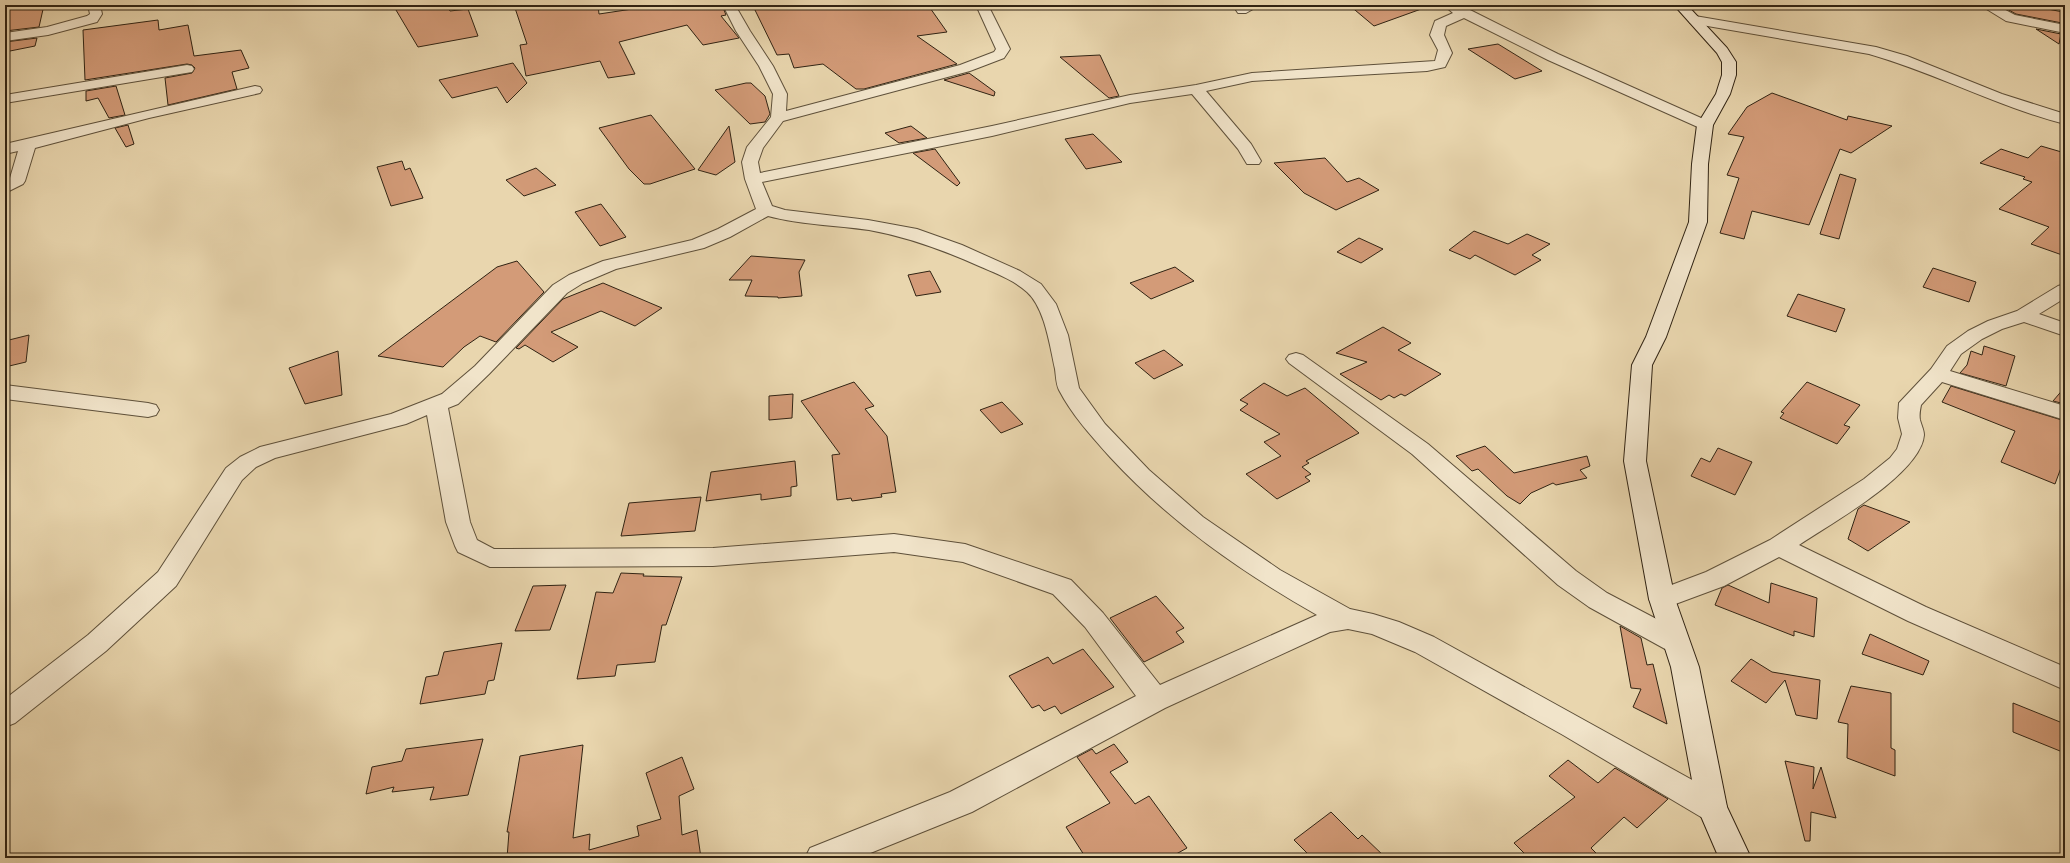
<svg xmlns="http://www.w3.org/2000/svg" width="2070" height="863" font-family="'Libre Bodoni',serif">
  <rect width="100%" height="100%" fill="#e9d6ae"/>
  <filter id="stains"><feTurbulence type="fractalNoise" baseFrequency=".005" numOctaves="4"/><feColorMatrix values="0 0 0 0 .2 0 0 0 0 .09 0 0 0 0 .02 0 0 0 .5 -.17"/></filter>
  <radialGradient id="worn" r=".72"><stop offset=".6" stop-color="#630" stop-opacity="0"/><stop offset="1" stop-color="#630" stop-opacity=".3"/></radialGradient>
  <path fill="#d39b78" stroke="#302313" d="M16,5H44L39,27L5,31V7Z
    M393,5H446L450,11L468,9L478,36L418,47Z
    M514,5H598L599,14L639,8V5H722L726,15L721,16L739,38L703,45L687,25L619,42L635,74L608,78L600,61L526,76L520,45L527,44Z
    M776,5H928L947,32L917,36L957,64L864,89H856L823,64L794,68L789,54L777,55L754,8Z
    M1349,5H1424V8L1374,26Z
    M2000,5H2027L2063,12L2062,23L2016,14Z
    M158,20L159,30L188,25L194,56L241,50L249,68L232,72L237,89L168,105L165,78L192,73L195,68L192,65L187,64L85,80L83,30Z
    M2036,29L2061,34L2059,44Z
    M37,38L35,46L5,52V42Z
    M1498,44L1542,71L1515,79L1468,49Z
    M1100,55L1119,96L1109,98L1060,57Z
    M513,63L527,83L507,103L497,87L452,98L439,80Z
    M969,73L995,92L994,96L944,80Z
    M746,83H751L765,96L770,114L765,122L750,124L715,90Z
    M116,86L125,115L109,118L98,98L86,101V91Z
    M1772,93L1847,120L1848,116L1892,126L1851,153L1840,149L1809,225L1752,211L1744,239L1720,233L1739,178L1727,175L1744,137L1728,134L1747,107Z
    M651,115L695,169L650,184H644L629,169L599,128Z
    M128,125L134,144L126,147L115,128Z
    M729,126L735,162L716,175L698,170Z
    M911,126L927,138L899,143L885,133Z
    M1093,134L1122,162L1086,169L1065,139Z
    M2041,146L2065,153V256L2031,244L2049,227L1999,209L2032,182L2023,179L2025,177L1980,163L2001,149L2028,158Z
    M935,149L960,183L957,186L913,153Z
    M1325,158L1347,182L1359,178L1379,190L1336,210L1304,193L1274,163Z
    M402,161L405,170L410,168L423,198L391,206L377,167Z
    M536,168L556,185L524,196L506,180Z
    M1840,174L1856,179L1839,239L1820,234Z
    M601,204L626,237L600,246L575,212Z
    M1474,231L1508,244L1527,234L1550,244L1532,255L1541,260L1515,275L1475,255L1470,259L1449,250Z
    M1359,238L1383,249L1361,263L1337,252Z
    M751,256L805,260L799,272L802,296L778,298V297L745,296L752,280H729Z
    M517,261L544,292L496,342L480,336L464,347L443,367L378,356L497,267Z
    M1175,267L1194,281L1151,299L1130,283Z
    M1933,268L1976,282L1969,302L1923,287Z
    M930,271L941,292L916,296L908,275Z
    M603,283L662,308L635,326L601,311L551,332L578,347L553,362L525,345L519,349L516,348L563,299Z
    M1798,294L1845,309L1836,332L1787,316Z
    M1383,327L1411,343L1398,350L1441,374L1405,396L1401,394L1394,398L1389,395L1381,400L1340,374L1367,362L1336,353Z
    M29,335L26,362L5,367V341Z
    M1984,346L2015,356L2006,386L1960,373L1967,365L1971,351L1982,355Z
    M1164,350L1183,365L1154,379L1135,363Z
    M338,351L342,395L305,404L289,368Z
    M854,382L874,406L865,409L887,436L896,492L881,494L882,497L852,501L851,498L837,500L832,455L840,454L801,401Z
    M1807,382L1860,405L1844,425L1850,427L1837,444L1780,418L1784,413L1781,412Z
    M1264,383L1287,396L1305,388L1359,433L1306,461L1309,463L1302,467L1311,474L1305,477L1310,481L1277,499L1246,474L1281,456L1264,442L1280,434L1240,410L1248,404L1240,400Z
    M1951,386L2065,421V457L2055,484L2001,462L2015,431L1942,402Z
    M2065,387V404L2053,401Z
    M793,394L792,418L769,420V396Z
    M1002,402L1023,424L1001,433L980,410Z
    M1485,446L1514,473L1587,456L1590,466L1580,470L1587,478L1556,485L1553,483L1531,493L1520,504L1507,496L1478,469L1472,471L1456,456Z
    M1718,448L1752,462L1735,495L1691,476L1701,458L1710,462Z
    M795,461L797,486L791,487V496L761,500V494L706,501L711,472Z
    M701,497L695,531L621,536L629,503Z
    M1864,505L1910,522L1868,551L1848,539L1858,509Z
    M621,573L644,574L643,576L682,577L666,625H662L655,662L617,665L615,676L577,679L596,592L613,593Z
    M1771,583L1817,598L1814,637L1794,631V636L1715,605L1722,588L1728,585L1769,603Z
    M566,585L550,630L515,631L533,586Z
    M1156,596L1184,628L1176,632L1184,642L1144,662L1110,618Z
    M1620,626L1641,638L1647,665L1653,664L1667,724L1633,707L1641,689L1631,688Z
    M1870,634L1929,661L1923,675L1862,654Z
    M502,643L494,680L488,681L485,694L420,704L426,677L438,675L444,652Z
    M1083,649L1114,687L1061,714L1055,706L1044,711L1039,705L1032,708L1009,676L1048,657L1053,664Z
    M1751,659L1772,672L1820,680L1817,719L1796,715L1785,680L1766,703L1731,681Z
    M1851,686L1891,693V748L1895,750V776L1847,758L1848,724L1838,722Z
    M2013,703L2065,724V753L2013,732Z
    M483,739L468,795L430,800L434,787L392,792L394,787L366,794L372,767L402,761L406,749Z
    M1114,744L1128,762L1110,772L1135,804L1149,796L1187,848L1169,858H1086L1066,827L1110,803L1077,757L1092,749L1096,754Z
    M583,745L573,838L590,834L589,850L639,836L637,826L661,819L646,773L682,757L694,789L679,796L682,835L697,830L701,858H507L509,832H507L520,756Z
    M1568,760L1598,783L1615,768L1668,799L1637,828L1624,817L1591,848L1601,858H1529L1514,843L1575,797L1549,776Z
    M1785,761L1814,767L1813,789L1821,767L1836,818L1811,812L1810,841H1805Z
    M1331,812L1358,839L1362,835L1386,858H1312L1294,840Z"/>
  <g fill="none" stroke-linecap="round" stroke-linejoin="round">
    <defs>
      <path id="street" d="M88,5H100L102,14L97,22L48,35L5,41V33L47,27L87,16L90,14Z
        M723,5H735L750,31L773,66L787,94L786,111L960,65L994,52L996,49L976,5H988L1010,49L1004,58L970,71L783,121L763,148L758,162L760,173L992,126L1130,95L1196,85L1252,73L1435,61L1438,50L1430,35L1435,21L1453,13L1446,7L1447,5H1458L1470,10L1558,54L1710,122L1713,125L1710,128H1700L1548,60L1464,18L1446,26L1444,35L1452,53L1445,67L1427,71L1252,81L1206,91L1251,144L1261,161L1259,164H1247L1238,149L1192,94L1130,103L992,136L762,182L772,206L785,210L868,220L917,229L962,245L1020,271L1041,284L1056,304L1068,335L1079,388L1105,424L1149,470L1203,517L1280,570L1350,609L1373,614L1399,622L1434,637L1723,797L1727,807L1723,817L1712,821L1701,817L1563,735L1415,652L1372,634L1348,629L1330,632L1165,708L972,812L858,858H805L810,848L950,792L1136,696L1085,627L1053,594L963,562L894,552L713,566L490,567L458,552L455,546L446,522L427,415L406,424L275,458L256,467L242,480L176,586L106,651L15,723L5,727V699L88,635L158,572L226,468L240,457L260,447L391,414L442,394L475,366L553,285L569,275L603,261L692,240L718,229L756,209L745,179L742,162L747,147L771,117L773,94L759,66L736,31ZM768,216C801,225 835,225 869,230C908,237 943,250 979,266C995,273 1014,280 1027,292C1045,308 1050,347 1055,369C1056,376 1056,384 1059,390C1072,415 1092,437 1110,457C1171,523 1240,571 1317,615L1160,685L1103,613L1071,580L965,544L894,534L713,548L494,549L477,540L470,522L448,408L458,404L489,374L567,293L583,283L616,269L704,248L730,237Z
        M1243,5H1260L1246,13H1238L1236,10Z
        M1980,5H1996L2015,15L2065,25V33L2006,21Z
        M1695,16L1876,47L1907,56L2002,94L2065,114V124C1998,107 1936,73 1869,54L1690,23L1689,20Z
        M187,65L192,66L194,69L192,72L5,103V95Z
        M255,86L260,87L262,90L260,93L149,118L35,148L25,181L23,184L5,193V181L10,178L18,151L5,154V144Z
        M2065,284V298L2039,314L2065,323V336L2024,322L2002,329L1982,339L1961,354L1950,371L2065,406V420L1942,382L1921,405C1920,410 1919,415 1920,420C1921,424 1924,430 1924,435C1921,474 1830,524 1799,545L1926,607L2065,667V690L1908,621L1779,557L1724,586L1662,609L1653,606L1649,599L1653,592L1706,572L1770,540L1864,479L1890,458L1897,449L1902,434L1898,418L1899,403L1931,369L1947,346L1968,331L1988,321L2017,311L2058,286Z
        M1296,353L1303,355L1428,444L1576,571L1607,593L1685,634L1689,642L1685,650L1676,653L1667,650L1589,607L1558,585L1412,454L1289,363L1286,359L1289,355Z
        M5,385L148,403L156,405L159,410L156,415L148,417L5,399Z"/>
      <path id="secondary" d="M1674,5H1687L1727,48L1736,62V75L1730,94L1713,125L1708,164L1707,222L1666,337L1652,365L1646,461L1675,599L1699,667L1727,807L1751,858H1719L1697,807L1671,667L1649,599L1624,461L1632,365L1646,337L1689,222L1692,164L1697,125L1716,94L1722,75V62L1717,53Z"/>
    </defs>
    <use href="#street" stroke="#5e503a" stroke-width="2"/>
    <use href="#secondary" stroke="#302313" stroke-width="2"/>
    <use href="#street" fill="#f1e4ca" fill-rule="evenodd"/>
    <use href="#secondary" fill="#f1e4ca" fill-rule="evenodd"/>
  </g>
  <rect width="2070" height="863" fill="none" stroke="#e9d6ae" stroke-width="20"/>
  <rect x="6" y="6" width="2058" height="851" fill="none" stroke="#302313" stroke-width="2"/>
  <rect x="10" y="10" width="2050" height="843" fill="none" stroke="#302313"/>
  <rect width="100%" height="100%" filter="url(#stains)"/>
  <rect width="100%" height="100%" fill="url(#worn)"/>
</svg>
